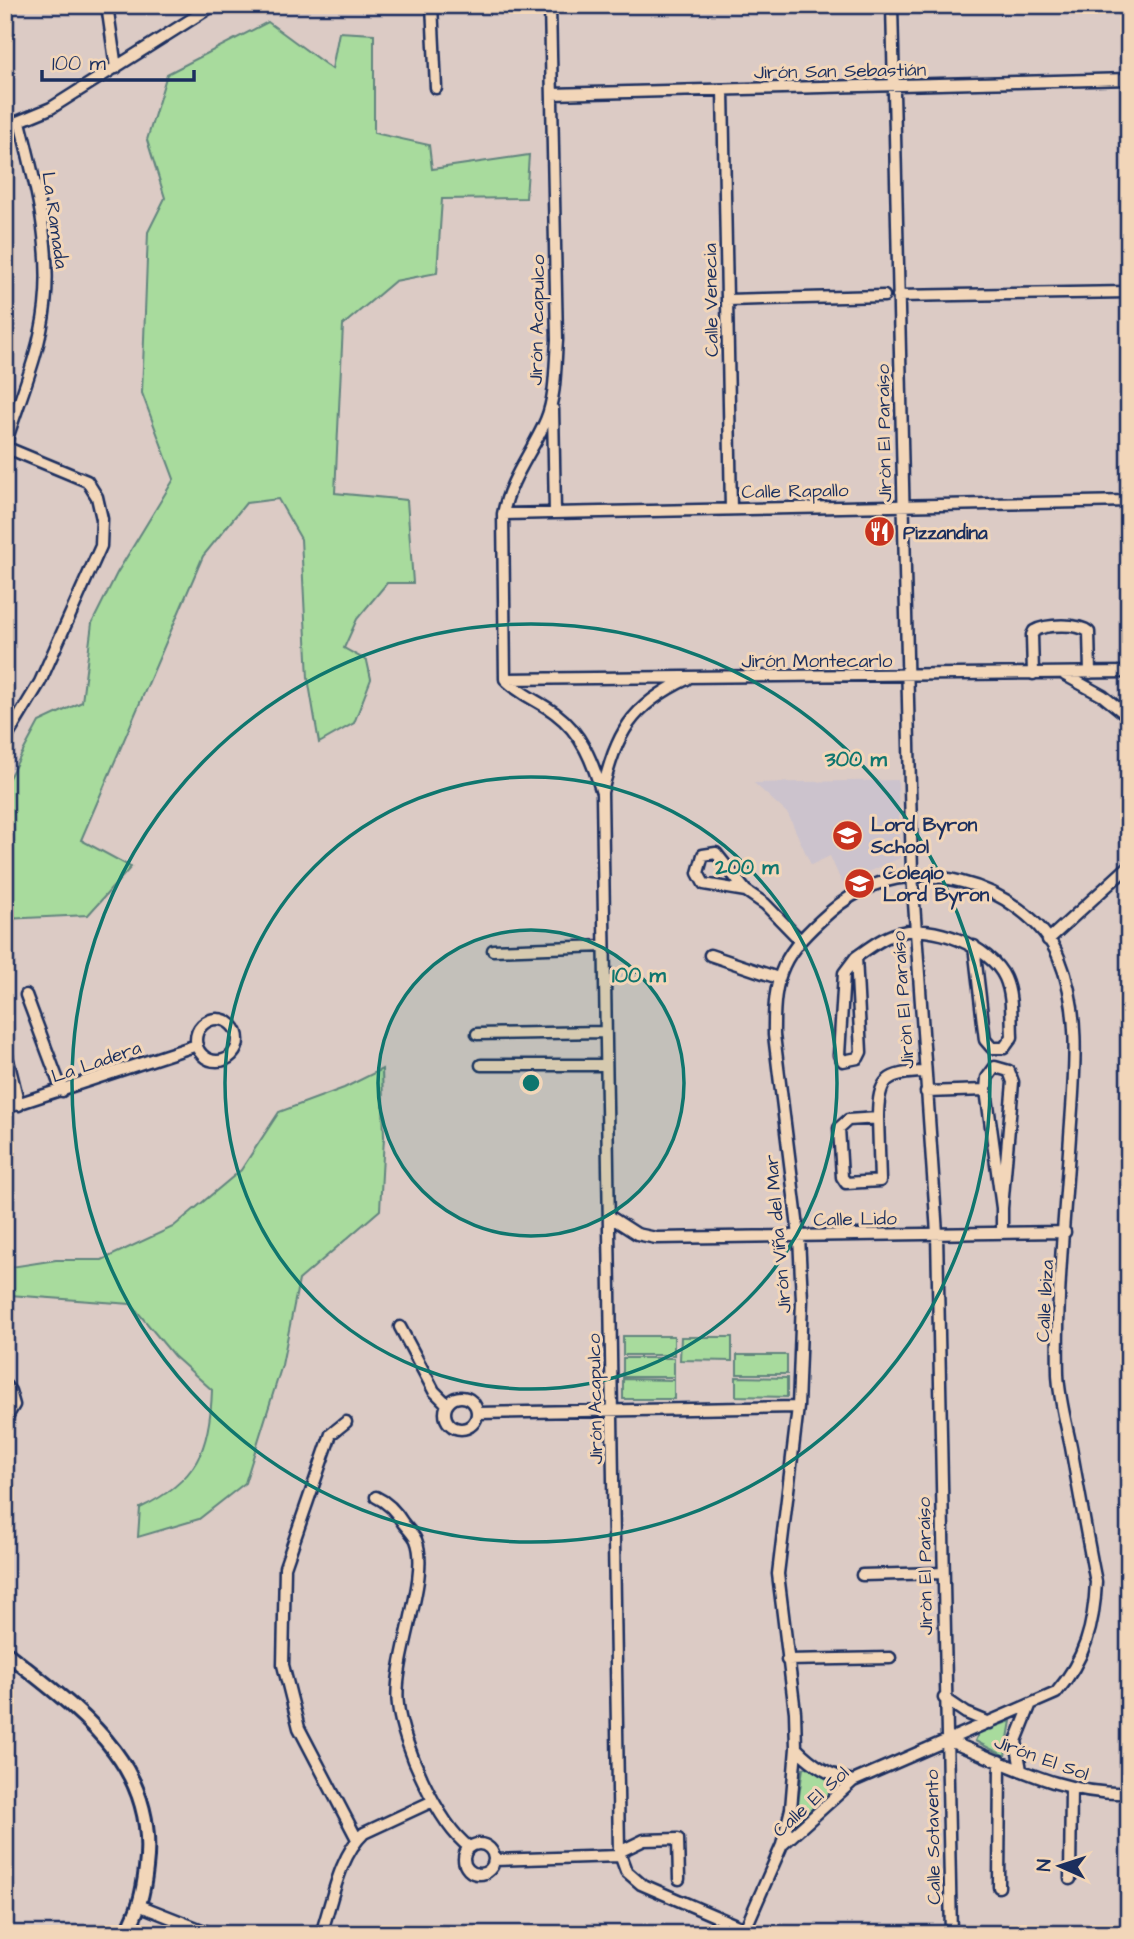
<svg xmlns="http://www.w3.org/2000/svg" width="1134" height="1939" font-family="'Architects Daughter',sans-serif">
  <rect width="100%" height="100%" fill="#dccbc5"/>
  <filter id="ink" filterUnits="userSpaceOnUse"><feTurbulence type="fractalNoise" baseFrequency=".0143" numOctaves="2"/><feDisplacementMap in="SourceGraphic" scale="14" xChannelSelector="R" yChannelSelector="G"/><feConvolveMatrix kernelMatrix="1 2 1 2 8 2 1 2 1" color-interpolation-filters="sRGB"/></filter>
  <g filter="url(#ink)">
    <path fill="#ccc3cd" d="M898,780L900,858L842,883L830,856L811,865L788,814L754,783Z"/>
    <path fill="#a8db9d" stroke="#62857e" stroke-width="2" d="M268,22L332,69L339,32L374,34V133L429,145L432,169L529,155L526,198L442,199L437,273L395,281L343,325L335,493L407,500L413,583H387L357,619L344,648L367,661L371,679L354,723L319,743L308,678L301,539L278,499L246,503L203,556L81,840L131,867L88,915L5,919V785L39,722L82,702L92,623L117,573L174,479L142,393L148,232L165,198L147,140L167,74Z
      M382,1069L384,1137L380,1210L299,1280L282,1365L245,1483L199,1519L138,1537L140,1508C197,1481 210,1450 212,1390L174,1356L131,1304L10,1295L11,1267L56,1260H102L173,1227L241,1170L279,1112L344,1088Z
      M623,1336H674V1355H623Z
      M681,1337H732V1361L680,1360Z
      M737,1355H787V1374H737Z
      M623,1358H674V1377H623Z
      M736,1377L787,1378V1397L736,1396Z
      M623,1379L674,1380V1399H623Z
      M1011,1721L1005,1756L975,1741L979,1732Z
      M810,1767L836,1780L837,1787L795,1824L803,1768Z"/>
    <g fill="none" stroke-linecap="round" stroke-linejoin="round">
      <defs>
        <path id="minor" d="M107,5L116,68
          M432,5L436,88
          M550,5L557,340C555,366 556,396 546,420C532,453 510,478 503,514L505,679C519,694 539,701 555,713C582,733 593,763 602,793L619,1852L626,1871L641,1884L745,1929
          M892,5L912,874L937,1233L951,1934
          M723,90L731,509
          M552,94L1129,79
          M5,127L51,108L214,5
          M898,296L1129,292
          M727,300L884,296
          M553,409L555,512
          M5,445C19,400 40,353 45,306C52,244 35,182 20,122
          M5,447L87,481L97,497L102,519L101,546L40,682L5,740
          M503,514L1129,501
          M1033,674L1032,635L1034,631C1046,624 1078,623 1089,632L1090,673
          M1065,675L1103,696L1129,717
          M505,679L1129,672
          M602,792C617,733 630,706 687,679
          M746,891L704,884L698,873L703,855L716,853L746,891L765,904L799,939
          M1048,940L1129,866
          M493,950L604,946
          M710,955L778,978
          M856,957C869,948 883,937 898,933C931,923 991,946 1005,978C1013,996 1011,1018 1012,1037L1004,1048H992L985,1040L974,946
          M856,957L861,1052L858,1058L843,1061L839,1055L844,973Z
          M26,995L62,1091
          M196 1040a21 21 0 1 1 42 0a21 21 0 1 1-42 0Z
          M477,1034L605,1032
          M5,1048L19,1105
          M481,1065H606
          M926,1092L986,1090
          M5,1108L197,1045
          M878,1118L880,1181L846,1183L842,1177L839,1128L848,1120Z
          M878,1118C878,1078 887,1073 924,1072
          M1002,1208L1013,1082L1009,1071L995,1067L987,1078L986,1090L1002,1208V1233
          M609,1216L637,1234L656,1238L1065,1232
          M400,1327L434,1391L447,1404
          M5,1385L10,1391L14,1405L5,1420
          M445 1413a16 16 0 1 1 32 0a16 16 0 1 1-32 0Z
          M477,1413L798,1407
          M346,1422L331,1434L285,1567L283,1665L299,1728L357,1839
          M376,1497C387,1502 397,1513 403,1523C407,1528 413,1534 416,1540C431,1576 392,1661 398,1705C402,1743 438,1824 469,1847
          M862,1575L942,1573
          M787,1660L890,1658
          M944,1698L966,1713L990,1723
          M946,1740C1006,1763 1064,1796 1129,1793
          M1021,1770L1016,1741L1030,1706
          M464 1859a15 15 0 1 1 30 0a15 15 0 1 1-30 0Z
          M782,1845L791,1809L796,1748
          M619,1852L644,1840L678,1839L679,1879
          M494,1860L620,1856
          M1070,1879L1071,1788
          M999,1887L1000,1761
          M141,1906L212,1934
          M321,1934C332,1902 339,1856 364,1833L433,1801
          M743,1934L782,1845L853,1781L1056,1693C1085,1659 1094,1626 1096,1582C1087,1537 1079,1492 1071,1447C1066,1423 1059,1398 1058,1374C1056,1295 1065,1214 1070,1136C1074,1078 1082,1013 1059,958C1044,920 1000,891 962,882C913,869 869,878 830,912C783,953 773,973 774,1035L799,1236L802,1300L798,1407L778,1574L795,1712L796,1748C814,1766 829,1775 853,1781"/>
        <path id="tertiary" d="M5,1652C78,1710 159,1763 146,1868C143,1895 139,1909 126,1934"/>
      </defs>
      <use href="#minor" stroke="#1b2f5e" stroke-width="15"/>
      <use href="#tertiary" stroke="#1b2f5e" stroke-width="18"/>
      <use href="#minor" stroke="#f2d6b9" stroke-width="10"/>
      <use href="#tertiary" stroke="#f2d6b9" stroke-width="12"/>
    </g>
  </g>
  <circle cx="531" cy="1083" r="153" fill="#0f766e" fill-opacity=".12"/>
  <g fill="none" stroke="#0f766e" stroke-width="3.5">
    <circle cx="531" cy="1083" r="153"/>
    <circle cx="531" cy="1083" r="306"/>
    <circle cx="531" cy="1083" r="459"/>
  </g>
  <defs>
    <symbol id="restaurant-disc" viewBox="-11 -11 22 22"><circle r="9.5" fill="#c8321e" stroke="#f2d6b9"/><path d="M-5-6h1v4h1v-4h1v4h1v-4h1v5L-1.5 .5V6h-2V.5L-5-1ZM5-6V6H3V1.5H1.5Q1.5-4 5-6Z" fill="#fff"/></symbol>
    <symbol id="school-disc" viewBox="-11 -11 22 22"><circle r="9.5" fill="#c8321e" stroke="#f2d6b9"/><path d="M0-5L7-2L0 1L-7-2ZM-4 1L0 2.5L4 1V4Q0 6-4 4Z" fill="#fff"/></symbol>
    <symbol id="university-disc" viewBox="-11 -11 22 22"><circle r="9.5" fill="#c8321e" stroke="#f2d6b9"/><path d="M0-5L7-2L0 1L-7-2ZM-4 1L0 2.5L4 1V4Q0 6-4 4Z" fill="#fff"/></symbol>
  </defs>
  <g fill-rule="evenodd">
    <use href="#restaurant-disc" x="862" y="514" width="35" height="35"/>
    <use href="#school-disc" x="830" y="818" width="35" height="35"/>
    <use href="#university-disc" x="842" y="866" width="35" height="35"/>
  </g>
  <g text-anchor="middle" stroke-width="6" stroke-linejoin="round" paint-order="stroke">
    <g font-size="19" fill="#1b2f5e" stroke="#f2d6b9">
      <text transform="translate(840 70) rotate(-1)" y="7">Jirón San Sebastián</text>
      <text transform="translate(56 220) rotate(82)" y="7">La Ramada</text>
      <text transform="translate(710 300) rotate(-91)" y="7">Calle Venecia</text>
      <text transform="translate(536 320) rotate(-89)" y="7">Jirón Acapulco</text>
      <text transform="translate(883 433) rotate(-91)" y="7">Jiròn El Paraíso</text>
      <text transform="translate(795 490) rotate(-1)" y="7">Calle Rapallo</text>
      <text x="817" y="667">Jirón Montecarlo</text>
      <text transform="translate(902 1000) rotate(-94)" y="7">Jiròn El Paraíso</text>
      <text transform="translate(96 1061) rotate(-19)" y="7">La Ladera</text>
      <text transform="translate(855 1218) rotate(-1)" y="7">Calle Lido</text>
      <text transform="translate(777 1234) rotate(-95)" y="7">Jirón Viña del Mar</text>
      <text transform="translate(1044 1301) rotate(-87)" y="7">Calle Ibiza</text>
      <text transform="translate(594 1399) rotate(-91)" y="7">Jirón Acapulco</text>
      <text transform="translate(924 1566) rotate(-91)" y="7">Jiròn El Paraíso</text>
      <text transform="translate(1042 1757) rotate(20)" y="7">Jirón El Sol</text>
      <text transform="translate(810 1801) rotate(-42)" y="7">Calle El Sol</text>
      <text transform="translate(932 1837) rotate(-91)" y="7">Calle Sotavento</text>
    </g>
    <g font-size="19" font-weight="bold" fill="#1b2f5e" stroke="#f2d6b9" text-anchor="start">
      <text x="903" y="539">Pizzandina</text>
      <text x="871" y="831">Lord Byron<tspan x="871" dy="22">School</tspan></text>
      <text x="883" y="879">Colegio<tspan x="883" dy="22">Lord Byron</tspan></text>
    </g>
  </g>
  <circle cx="531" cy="1083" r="10" fill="#0f766e" stroke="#f2d6b9" stroke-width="3.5"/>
  <g font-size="21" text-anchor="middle" font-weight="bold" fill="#0f766e" stroke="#f2d6b9" stroke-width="6" stroke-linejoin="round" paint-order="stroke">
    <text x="856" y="766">300 m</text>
    <text x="747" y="874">200 m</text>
    <text x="639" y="982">100 m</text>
  </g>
  <rect width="1134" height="1939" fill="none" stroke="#f2d6b9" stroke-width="28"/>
  <rect x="14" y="14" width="1106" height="1911" fill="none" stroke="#1b2f5e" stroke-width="2.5" filter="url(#ink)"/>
  <g transform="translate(1060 1866) rotate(273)" stroke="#f2d6b9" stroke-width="5" paint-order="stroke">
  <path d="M0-5L12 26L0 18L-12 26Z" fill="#1b2f5e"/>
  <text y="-10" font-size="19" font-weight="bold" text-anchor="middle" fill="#1b2f5e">N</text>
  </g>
  <path d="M42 70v10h152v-10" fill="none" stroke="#1b2f5e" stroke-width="3.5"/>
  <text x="52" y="70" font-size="21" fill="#1b2f5e" stroke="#f2d6b9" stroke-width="5" paint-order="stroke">100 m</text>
</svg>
